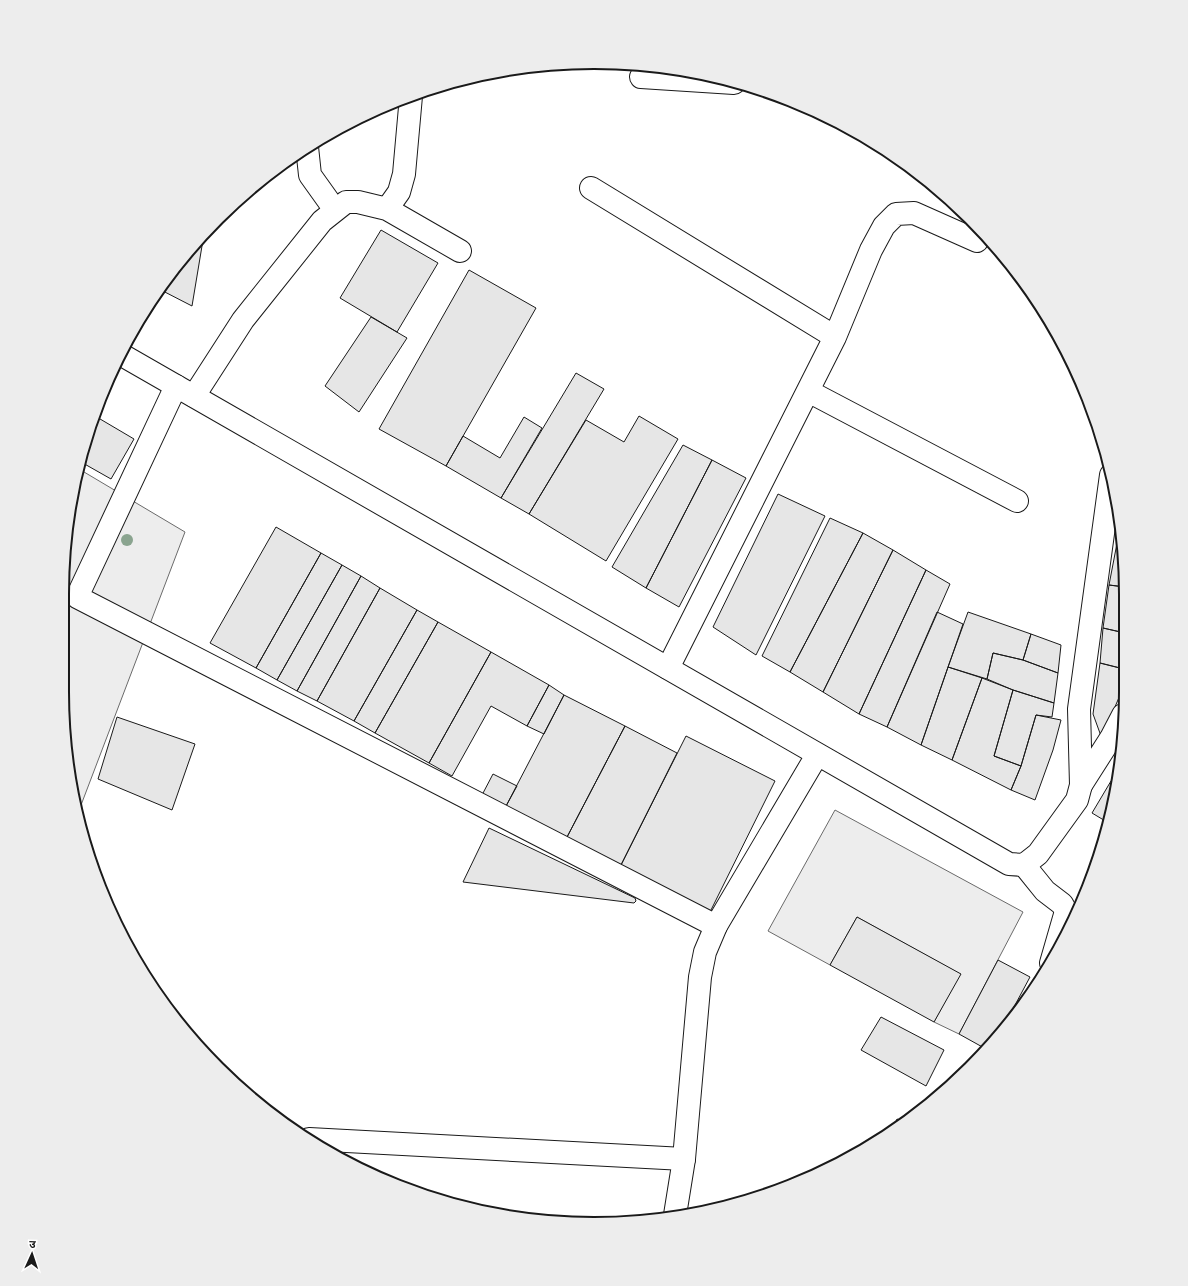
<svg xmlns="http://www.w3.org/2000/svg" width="1188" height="1286" font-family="Quicksand,'Noto Sans Devanagari',sans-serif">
  <rect width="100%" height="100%" fill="#fff"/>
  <path fill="#ededed" stroke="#6a6a6a" d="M79,469L185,532L78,813L72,796L62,692L63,559L72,490Z
    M835,810L1023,912L959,1034L934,1022L960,974L857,917L830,965L768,931Z"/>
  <path fill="#e6e6e6" stroke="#1a1a1a" d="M381,230L438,263L397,332L340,298Z
    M204,234L192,306L159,289Z
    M469,270L536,308L446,466L379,429Z
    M371,317L407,338L359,412L325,386Z
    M576,373L604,389L529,514L501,498Z
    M95,416L134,439L111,479L81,462Z
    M639,416L678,439L606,561L529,514L586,420L624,442Z
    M524,417L542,428L501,498L446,466L463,436L500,458Z
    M683,445L712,460L646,588L612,567Z
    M712,460L746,478L679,607L646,588Z
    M778,494L825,516L756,655L713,627Z
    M830,518L863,533L790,672L762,656Z
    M1119,525L1121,539L1118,538Z
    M276,527L321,553L256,668L210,643Z
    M863,533L893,550L823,692L790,672Z
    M1118,538L1121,539L1125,587L1109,585Z
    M893,550L926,570L859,714L823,692Z
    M321,553L342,565L277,680L256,668Z
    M342,565L361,576L297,691L277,680Z
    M926,570L950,584L887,727L859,714Z
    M361,576L380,588L317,701L297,691Z
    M1109,585L1125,587V633L1103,628Z
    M380,588L417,610L354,721L317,701Z
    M417,610L438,622L375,733L354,721Z
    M937,612L963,624L921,745L887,727Z
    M968,612L1031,634L1023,660L993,653L987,679L948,667Z
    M438,622L491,652L429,763L375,733Z
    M1103,628L1125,633L1124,669L1100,663Z
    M1031,634L1061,645L1058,673L1023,660Z
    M491,652L549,685L527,726L491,706L452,776L429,763Z
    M993,653L1023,660L1058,673L1054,703L1013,690L987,679Z
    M1100,663L1124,669V686L1111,716L1101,736L1093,714Z
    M948,667L982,678L952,760L921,745Z
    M982,678L1013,690L994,756L1021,766L1011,790L952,760Z
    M549,685L564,695L544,734L527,726Z
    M1013,690L1054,703L1052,717L1036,715L1021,766L994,756Z
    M564,695L625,726L566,839L505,808Z
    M1036,715L1061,720L1053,750L1035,800L1011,790L1021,766Z
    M117,717L195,744L172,810L98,779Z
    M625,726L677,753L620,867L566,839Z
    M686,736L775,781L710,912L620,867Z
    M493,774L517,786L505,808L482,795Z
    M1111,781L1116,784L1107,822L1092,813Z
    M489,828L635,898L636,901L634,903L463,882Z
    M857,917L961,974L934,1022L830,965Z
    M998,960L1030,977L999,1035L994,1043L986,1049L959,1034Z
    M881,1017L944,1050L926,1086L861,1050Z
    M897,1119L904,1122L891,1133Z"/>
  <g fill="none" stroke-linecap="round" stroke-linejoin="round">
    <defs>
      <path id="street" d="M641,77L734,83
        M307,147L310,175L335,210
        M591,188L835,337
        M387,209L399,192L404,174L411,96
        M176,386L77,597L716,926
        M808,391L1017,501
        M194,396L243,320L322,221L346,202H358L387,209L460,251
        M668,668L835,337L871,250L884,226L896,214L914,213L977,241
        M1081,785L1111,738L1123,715
        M1024,865L1045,891L1062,904L1066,911L1074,915
        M1051,963L1066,911
        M309,1139L684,1159"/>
      <path id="secondary" d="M122,355L1009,864L1024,865L1038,854L1077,800L1081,785L1079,709L1111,475
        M675,1215L684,1159L700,977L705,952L716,926L817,755"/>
    </defs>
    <use href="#street" stroke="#1a1a1a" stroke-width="24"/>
    <use href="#secondary" stroke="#1a1a1a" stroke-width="24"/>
    <use href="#street" stroke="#fff" stroke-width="22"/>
    <use href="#secondary" stroke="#fff" stroke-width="22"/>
  </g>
  <circle fill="#8aa48f" cx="127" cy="540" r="6"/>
  <path d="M0 0H1188V1286H0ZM594 69H594A525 525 0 0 1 1119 594V692A525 525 0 0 1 594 1217H594A525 525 0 0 1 69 692V594A525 525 0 0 1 594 69Z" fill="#ededed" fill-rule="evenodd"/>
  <path fill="none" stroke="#1a1a1a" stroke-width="2" d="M594 69H594A525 525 0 0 1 1119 594V692A525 525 0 0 1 594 1217H594A525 525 0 0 1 69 692V594A525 525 0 0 1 594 69Z"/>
  <g transform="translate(32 1254) rotate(3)" stroke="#ffffff" stroke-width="3" paint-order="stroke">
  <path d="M0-3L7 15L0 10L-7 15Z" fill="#1a1a1a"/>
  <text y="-6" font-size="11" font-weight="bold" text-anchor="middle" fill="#1a1a1a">उ</text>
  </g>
</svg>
